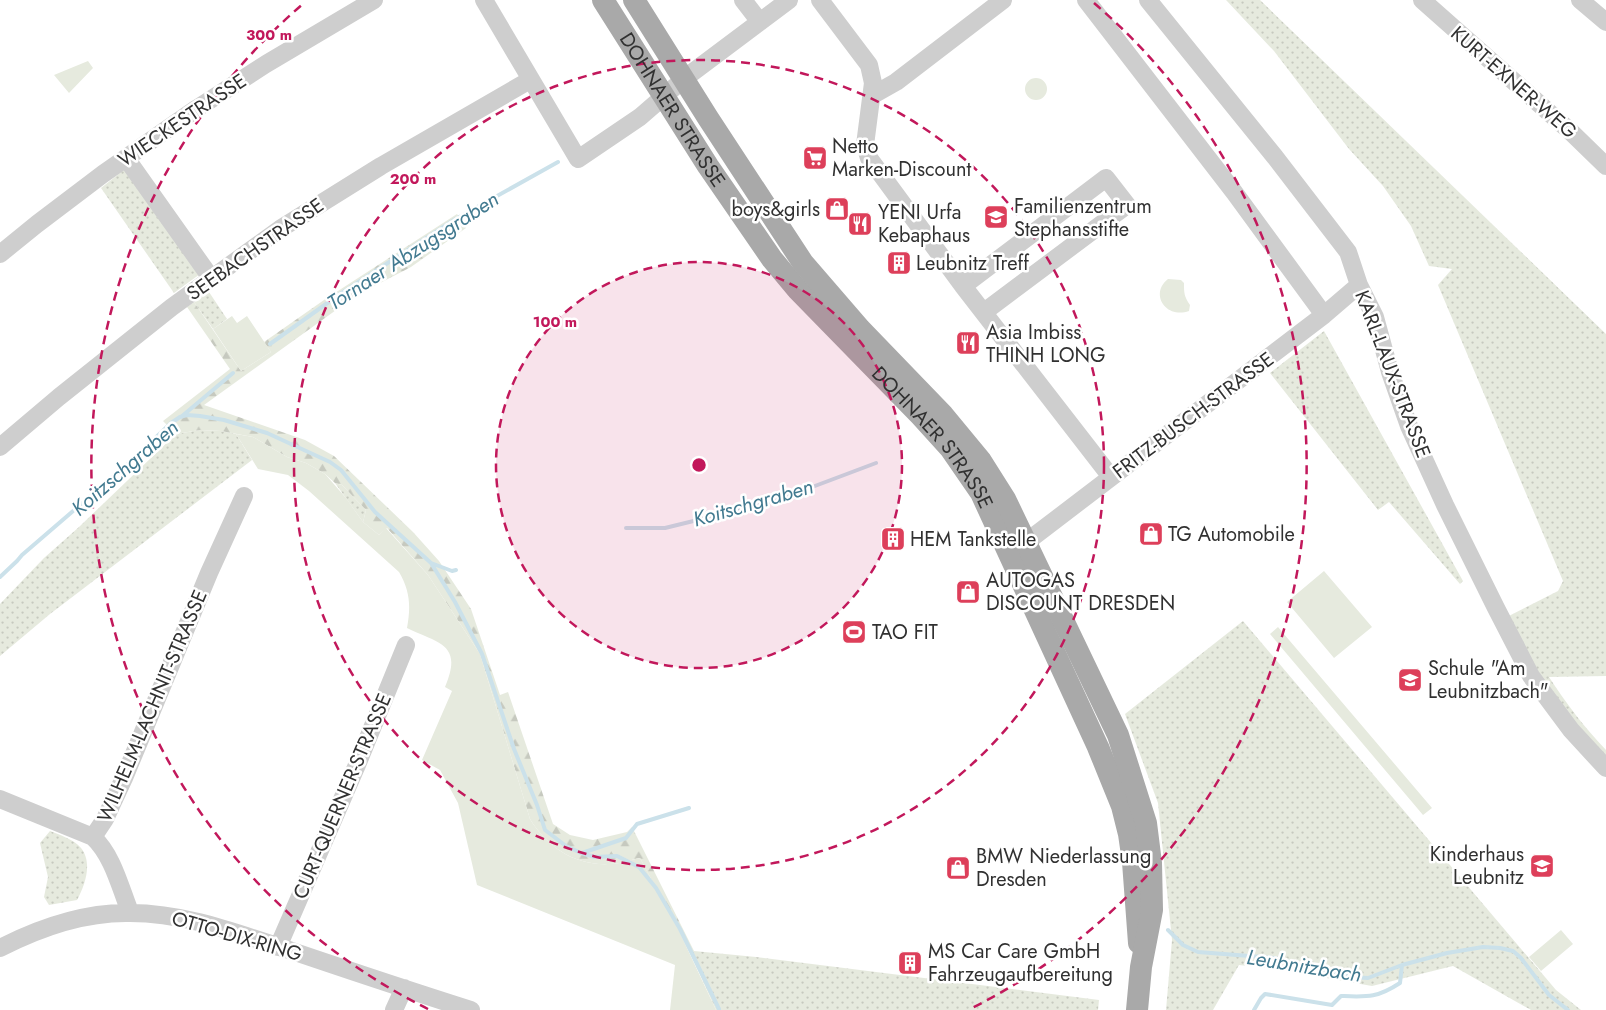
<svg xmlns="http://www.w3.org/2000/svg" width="1606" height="1010" font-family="Jost,sans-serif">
  <defs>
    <pattern id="grass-dots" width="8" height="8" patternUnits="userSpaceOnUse" patternTransform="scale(1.25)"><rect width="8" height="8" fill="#e6eade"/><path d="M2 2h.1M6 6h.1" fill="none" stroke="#c6c9bf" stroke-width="1.8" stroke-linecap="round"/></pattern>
    <pattern id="forest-firs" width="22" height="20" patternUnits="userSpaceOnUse" patternTransform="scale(1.25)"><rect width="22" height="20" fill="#e6eade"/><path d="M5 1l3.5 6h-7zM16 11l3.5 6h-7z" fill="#c6c9bf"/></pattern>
  </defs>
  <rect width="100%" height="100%" fill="#fff"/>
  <path fill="url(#grass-dots)" d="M1226,0H1260L1606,334V676L1549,677C1566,703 1584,727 1606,750V768L1571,730L1503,619L1558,591L1563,581L1438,285L1452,269L1429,266L1411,226L1383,186L1349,149L1274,51Z
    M125,169L200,274L174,293L101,188Z
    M209,292L227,319L213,329L194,302Z
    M1324,331L1463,581L1460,584L1389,502L1378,510L1270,373Z
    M200,430L221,431L236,434L252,460L50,614L0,656V604L44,558L79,527L176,434Z
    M335,483L342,485L366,510L363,522Z
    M1243,621L1556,990L1581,1010H1531L1453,966L1372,986L1276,969L1239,965L1213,1010H1166L1172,940L1158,803L1125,714Z
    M50,831C60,835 73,839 81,848C93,863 85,885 77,900L49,905L44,897L48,877L40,843Z
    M694,951L756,957L1099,1000L1098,1010H716L690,953Z"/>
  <path fill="url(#forest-firs)" d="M457,214L466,228L411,267L357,295L204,405L305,440L334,456L413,532L439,561L471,609L500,695L508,692L553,824L570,835L593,840L627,832L632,827L694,951L690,953L640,858C630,860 620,864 610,864C575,866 547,847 530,819L480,654L428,575L387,528L379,535L363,522L366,510L342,485L335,483L325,474L306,463L287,457L253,437L221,431L200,430L176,434L163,421L230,369L187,307L194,302L241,371L271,352L264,342L324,300Z"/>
  <path fill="#e6eade" d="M88,61L93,68L69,93L54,75Z
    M1025 89a11 11 0 1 1 22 0a11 11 0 1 1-22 0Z
    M1168,279L1181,280L1184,283C1184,293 1184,296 1190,305L1189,311C1166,319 1149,294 1168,279Z
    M232,316L237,323L247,316L271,352L241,371L213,329Z
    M236,434L253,437L287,457L306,463L325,474L346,498L363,522L379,535L386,528L428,575L480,654L530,819C547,847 575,866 610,864C620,864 630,860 640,858L679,931L716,1010H670L675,965L477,885L458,803L440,770L422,760L452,691L445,687C463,644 440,644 407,628C411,606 410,591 399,572L309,491L288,475L258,469Z
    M1324,571L1372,627L1334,658L1287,602Z
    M1278,627L1432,808L1423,815L1270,634Z
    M1561,930L1573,944L1541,971L1529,957Z"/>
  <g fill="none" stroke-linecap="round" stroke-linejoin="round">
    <path stroke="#cbe1ea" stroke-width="4" d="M270,344L340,294L454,220L558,162
      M181,417L233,373
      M626,528H665L775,501L876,463
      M431,563L452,571L456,570
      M0,577L17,561L22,555L130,462L171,423L180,417L187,415L200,416L224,420L267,433L330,462L341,470L375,512L431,563L455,602L482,654L514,749L537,805L545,830L566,846L581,853L595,857L617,856L639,867L656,888L680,929L719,1009
      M582,853L626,838L637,824L689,808
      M1168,930L1183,945L1198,952L1274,958L1351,977L1368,978L1402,965L1447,953L1483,947L1500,948L1513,951L1521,958L1549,995L1568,1010
      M1254,1010L1261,998L1265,994L1332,1005L1341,996C1368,997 1377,998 1400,983L1402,965"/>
    <path stroke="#cecece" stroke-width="18" d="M484,0L578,159L640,117L685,78L789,0
      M743,0L760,22
      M820,0L869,65L873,83L865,145L869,158L963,286L1111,477
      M1086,0L1234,192L1324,315
      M1148,0L1275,157L1348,252L1359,285L1375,317L1390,372L1409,426L1445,505L1496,608L1531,676L1571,730L1606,768
      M1422,0L1571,132L1606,166
      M1580,0L1606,22
      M873,95L896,82L1003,0
      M126,158L211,278
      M0,254L37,224L103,174L196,109L266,64L374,0
      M963,286L1106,178L1127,205L984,312
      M0,447L59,397L172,307L280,229L381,166L530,80
      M1025,543L1324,315L1359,285
      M0,799L93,837C113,856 120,887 130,912
      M93,837L105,819L124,778L209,573L244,496
      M278,947L357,765L406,645
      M0,948C39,928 86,912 130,913C187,913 239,934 292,951C351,971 411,991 471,1010
      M394,1010L404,988"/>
    <g stroke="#a9a9a9" stroke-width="22">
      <path id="s1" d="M603,0L708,166L772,259L797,289L921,416L950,448L981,493L1098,747L1122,806L1129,834L1133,862L1139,943"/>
      <path d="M634,0L708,118L803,263L860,329L943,415L981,461L1005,499L1118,735L1146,823L1151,863L1152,910L1141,967L1137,1010"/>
    </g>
  </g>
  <circle cx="699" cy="465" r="203" fill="#c2185b" fill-opacity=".12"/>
  <g fill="none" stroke="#c2185b" stroke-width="2.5" stroke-dasharray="9 6">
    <circle cx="699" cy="465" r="203"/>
    <circle cx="699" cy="465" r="405"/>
    <path d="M428 1009A608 608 0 0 1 304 3M1094 3A608 608 0 0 1 970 1009"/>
  </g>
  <defs>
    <symbol id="supermarket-square" viewBox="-11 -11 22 22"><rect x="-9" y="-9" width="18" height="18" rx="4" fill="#dd3f5a" stroke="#fff"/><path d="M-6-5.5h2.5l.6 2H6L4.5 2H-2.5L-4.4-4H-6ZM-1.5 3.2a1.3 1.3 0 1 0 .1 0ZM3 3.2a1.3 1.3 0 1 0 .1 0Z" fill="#fff"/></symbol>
    <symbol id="shop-square" viewBox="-11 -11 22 22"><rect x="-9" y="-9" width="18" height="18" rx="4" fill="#dd3f5a" stroke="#fff"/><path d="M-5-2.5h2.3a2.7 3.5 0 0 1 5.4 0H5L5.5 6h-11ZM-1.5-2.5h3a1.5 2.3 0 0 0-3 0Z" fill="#fff"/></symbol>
    <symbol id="school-square" viewBox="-11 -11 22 22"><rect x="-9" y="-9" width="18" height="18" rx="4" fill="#dd3f5a" stroke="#fff"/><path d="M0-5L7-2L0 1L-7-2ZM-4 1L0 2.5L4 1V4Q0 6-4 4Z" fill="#fff"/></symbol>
    <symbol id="restaurant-square" viewBox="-11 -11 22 22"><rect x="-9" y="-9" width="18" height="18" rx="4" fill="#dd3f5a" stroke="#fff"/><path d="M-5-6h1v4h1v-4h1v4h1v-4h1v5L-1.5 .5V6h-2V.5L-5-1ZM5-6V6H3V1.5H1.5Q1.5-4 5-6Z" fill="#fff"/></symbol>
    <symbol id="building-square" viewBox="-11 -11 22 22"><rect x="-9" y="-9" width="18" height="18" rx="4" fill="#dd3f5a" stroke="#fff"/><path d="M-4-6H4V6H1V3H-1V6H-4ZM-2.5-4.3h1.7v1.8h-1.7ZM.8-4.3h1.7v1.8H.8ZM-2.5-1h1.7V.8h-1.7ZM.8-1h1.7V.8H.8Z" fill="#fff"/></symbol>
    <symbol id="stadium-square" viewBox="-11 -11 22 22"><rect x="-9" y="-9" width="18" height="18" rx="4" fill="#dd3f5a" stroke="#fff"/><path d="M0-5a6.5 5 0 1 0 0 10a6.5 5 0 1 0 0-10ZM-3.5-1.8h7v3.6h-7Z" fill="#fff"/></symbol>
  </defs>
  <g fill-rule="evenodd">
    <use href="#supermarket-square" x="801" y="144" width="28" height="28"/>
    <use href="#shop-square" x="823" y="195" width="28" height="28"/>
    <use href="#school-square" x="982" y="203" width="28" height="28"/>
    <use href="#restaurant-square" x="846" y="210" width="28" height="28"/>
    <use href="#building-square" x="885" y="249" width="28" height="28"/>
    <use href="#restaurant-square" x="954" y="329" width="28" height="28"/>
    <use href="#shop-square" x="1137" y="520" width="28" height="28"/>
    <use href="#building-square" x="879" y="525" width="28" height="28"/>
    <use href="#shop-square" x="954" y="578" width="28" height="28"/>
    <use href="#stadium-square" x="840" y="618" width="28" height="28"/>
    <use href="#school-square" x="1396" y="666" width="28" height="28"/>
    <use href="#school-square" x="1528" y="852" width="28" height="28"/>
    <use href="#shop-square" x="944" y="854" width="28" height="28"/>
    <use href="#building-square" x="896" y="949" width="28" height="28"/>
  </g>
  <g text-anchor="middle" stroke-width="5" stroke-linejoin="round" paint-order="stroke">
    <g font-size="20" fill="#313131" stroke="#fff">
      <text transform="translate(1514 82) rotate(41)" y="7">KURT-EXNER-WEG</text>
      <text dy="7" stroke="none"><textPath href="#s1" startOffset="130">DOHNAER STRASSE</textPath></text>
      <text transform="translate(182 120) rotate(-34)" y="7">WIECKESTRASSE</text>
      <text transform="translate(255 249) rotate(-35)" y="7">SEEBACHSTRASSE</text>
      <text transform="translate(1393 374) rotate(69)" y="7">KARL-LAUX-STRASSE</text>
      <text transform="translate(1193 415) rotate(-37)" y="7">FRITZ-BUSCH-STRASSE</text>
      <text dy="7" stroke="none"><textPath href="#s1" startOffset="550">DOHNAER STRASSE</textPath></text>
      <text transform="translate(152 706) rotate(-67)" y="7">WILHELM-LACHNIT-STRASSE</text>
      <text transform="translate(342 796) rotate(-67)" y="7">CURT-QUERNER-STRASSE</text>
      <text transform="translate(237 936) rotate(16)" y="7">OTTO-DIX-RING</text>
    </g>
    <g font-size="20" fill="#313131" stroke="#fff" text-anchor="start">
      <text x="832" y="153">Netto<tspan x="832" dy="23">Marken-Discount</tspan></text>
      <text x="1014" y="213">Familienzentrum<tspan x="1014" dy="23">Stephansstifte</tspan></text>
      <text x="820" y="216" text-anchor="end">boys&amp;girls</text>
      <text x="878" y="219">YENI Urfa<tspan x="878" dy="23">Kebaphaus</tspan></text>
      <text x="916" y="270">Leubnitz Treff</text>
      <text x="986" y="339">Asia Imbiss<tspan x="986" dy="23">THINH LONG</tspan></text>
      <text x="1168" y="541">TG Automobile</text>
      <text x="910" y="546">HEM Tankstelle</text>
      <text x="986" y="587">AUTOGAS<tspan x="986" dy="23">DISCOUNT DRESDEN</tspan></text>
      <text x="872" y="639">TAO FIT</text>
      <text x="1428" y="675">Schule "Am<tspan x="1428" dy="23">Leubnitzbach"</tspan></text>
      <text x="1524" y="861" text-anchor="end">Kinderhaus<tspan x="1524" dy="23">Leubnitz</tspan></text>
      <text x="976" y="863">BMW Niederlassung<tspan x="976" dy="23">Dresden</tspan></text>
      <text x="928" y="958">MS Car Care GmbH<tspan x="928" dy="23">Fahrzeugaufbereitung</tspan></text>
    </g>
    <g font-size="21" font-style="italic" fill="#427a90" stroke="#fff">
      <text transform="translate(413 251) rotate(-33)" y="7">Tornaer Abzugsgraben</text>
      <text transform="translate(125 468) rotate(-41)" y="7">Koitzschgraben</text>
      <text transform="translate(753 503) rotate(-16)" y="7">Koitschgraben</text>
      <text transform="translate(1304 966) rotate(9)" y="7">Leubnitzbach</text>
    </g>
  </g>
  <circle cx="699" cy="465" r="8" fill="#c2185b" stroke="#fff" stroke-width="2.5"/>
  <g font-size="15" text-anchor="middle" font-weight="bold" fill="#c2185b" stroke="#fff" stroke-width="5" stroke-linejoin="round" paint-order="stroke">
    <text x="269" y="40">300 m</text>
    <text x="413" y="184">200 m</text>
    <text x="555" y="327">100 m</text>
  </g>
</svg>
